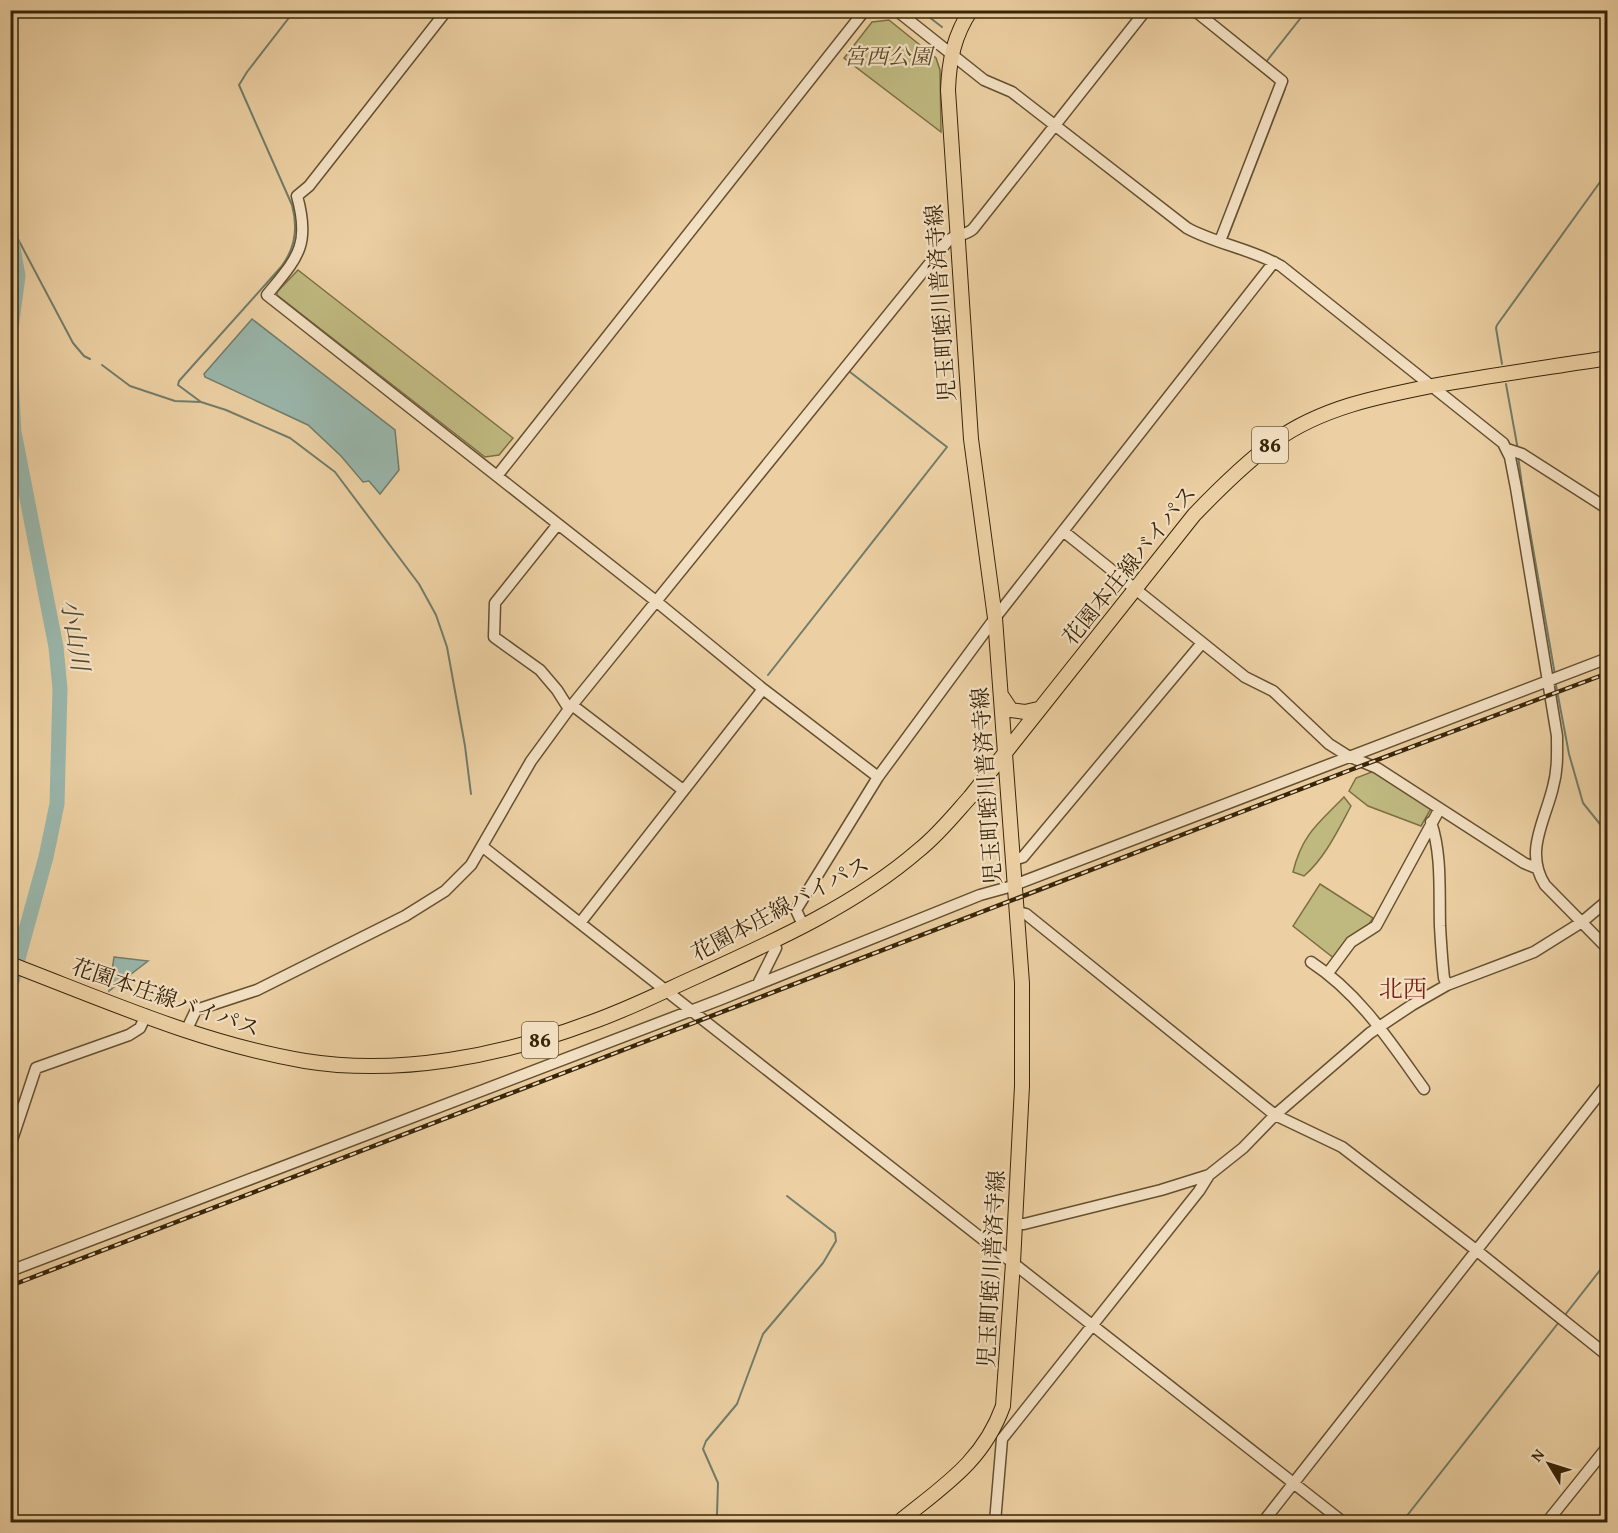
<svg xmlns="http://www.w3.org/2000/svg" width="1618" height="1533" font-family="'Gentium Book Plus','Noto Serif JP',serif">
  <rect width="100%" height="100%" fill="#ecd0a3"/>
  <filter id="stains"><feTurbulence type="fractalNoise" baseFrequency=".00333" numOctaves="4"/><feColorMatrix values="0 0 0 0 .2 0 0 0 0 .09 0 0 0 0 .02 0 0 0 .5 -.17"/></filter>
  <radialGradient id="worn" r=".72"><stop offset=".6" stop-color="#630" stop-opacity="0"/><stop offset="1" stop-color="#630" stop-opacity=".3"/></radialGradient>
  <path fill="#bfb980" stroke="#7c6f44" stroke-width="1.5" d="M889,20L936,58L940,70L941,132L844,58L872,22Z
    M298,270L513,438L499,455L485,457L277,295V292Z
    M1374,771L1432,807L1421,826L1368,806L1349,791L1356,778Z
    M1344,797L1351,806C1338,830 1325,858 1304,876L1293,872C1302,834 1319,823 1344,797Z
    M1320,884L1373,918L1368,926L1335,959L1293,926Z"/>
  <path fill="#99b6ab" stroke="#727c6a" stroke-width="1.5" d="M252,319L395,430L399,470L380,494L369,481L363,482L341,456L308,425L205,377L204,374Z
    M114,957L148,961L109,991Z"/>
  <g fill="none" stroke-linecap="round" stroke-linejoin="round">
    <path stroke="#727c6a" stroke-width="2" d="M920,10L942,27
      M1266,62L1307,10
      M10,224L73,343L84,356L90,359
      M1227,239L1285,89
      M1502,364L1496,328L1497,325L1608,171
      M102,365L130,386L175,401L201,402L226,410L290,438L335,472L419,584L436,615L447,647L465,746L471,794
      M1506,384L1518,450
      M201,402L178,385L179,381L281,267C295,249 298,227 292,205L239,85L247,72L295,10
      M1518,456L1522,485L1555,675
      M768,675L947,447L850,372
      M1555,680L1569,754L1583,803L1608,834
      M1565,1315L1608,1260
      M714,1522L717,1514L718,1483L703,1449L706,1441L737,1404L763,1334L823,1263L836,1241L835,1233L787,1196
      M1402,1522L1559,1322"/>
    <path stroke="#99b6ab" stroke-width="15" d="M10,231L18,276L10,336
      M10,357L14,432L56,647L60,689L57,804L46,857L10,988"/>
    <defs>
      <path id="minor" d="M447,10L309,186L297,196C311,246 297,258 267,295L657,602L763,689L878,777
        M896,10L984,80L1012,92L1187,228C1216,244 1252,249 1281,266L1503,443L1510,457L1516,488L1557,736C1557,753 1558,769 1553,787C1545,821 1524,852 1545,885L1608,949
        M1194,10L1282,81L1220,241
        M1507,449L1522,454L1608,509
        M497,476L865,10
        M558,524L495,603L494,637L540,670L557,690L569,709
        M1063,531L1245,677L1273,691L1329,744L1348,756L1377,768L1524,863L1536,868
        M572,705L683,790
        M1431,822C1442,855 1439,891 1440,926C1441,943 1442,961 1444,978L1447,985
        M483,847L1343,1522
        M1014,860L1023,857L1202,643
        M1018,912L1026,914L1275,1115L1342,1147L1476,1250L1608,1356
        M580,923L763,689
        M803,925L796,910L878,777L995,618L1274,262
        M1311,962C1360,994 1391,1043 1424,1089
        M1328,973L1351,942L1376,926L1439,810
        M758,984L776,948L772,941
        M186,1031L196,1010L257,990L405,916L445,891L471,865L531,761L569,709L947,242C955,233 964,237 973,229L1146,10
        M10,1146L36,1068L129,1035L140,1028L146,1015
        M1015,1224H1024L1161,1190L1209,1175L1243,1148L1275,1115L1370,1033L1412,1005L1447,985L1534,952L1582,922L1608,900
        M10,1271L719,1000L980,895L1009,887L1608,658
        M995,1522L1002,1439L1199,1191L1209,1175
        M1263,1522L1608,1083
        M1547,1522L1608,1446"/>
      <path id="major" d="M1001,695L1011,710L1025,712L1038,709
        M10,964C107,1001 203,1044 305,1061C399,1076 501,1056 589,1023C627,1010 664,991 700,975C775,941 857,904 919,850C938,835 954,815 970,797L1194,515C1219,489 1245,463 1275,441C1322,407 1381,396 1437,385C1493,375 1551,367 1608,358
        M899,1522C943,1486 983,1462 1003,1406L1013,1263L1022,1086V983L995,618L971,439L948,90C949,61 954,35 971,10"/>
    </defs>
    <use href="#minor" stroke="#65502f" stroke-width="13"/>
    <use href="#major" stroke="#382508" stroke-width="16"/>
    <use href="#minor" stroke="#f3e0c3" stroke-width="10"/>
    <use href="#major" stroke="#ecd0a3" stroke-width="14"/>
    <defs>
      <path id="rail" d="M10,1286L1353,769L1608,673"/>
    </defs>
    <use href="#rail" stroke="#382508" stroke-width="4.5"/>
    <use href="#rail" stroke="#f3e0c3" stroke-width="2" stroke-dasharray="7" stroke-linecap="butt"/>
  </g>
  <g text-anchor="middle" stroke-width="4.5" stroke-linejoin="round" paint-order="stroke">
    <g fill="#f3e0c3" stroke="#705d40" stroke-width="1.5">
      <rect x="1252" y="427" width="36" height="36" rx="4.5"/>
      <rect x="522" y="1022" width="36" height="36" rx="4.5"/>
    </g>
    <g font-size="21" font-weight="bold" fill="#382508">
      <text x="1270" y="452">86</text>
      <text x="540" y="1047">86</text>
    </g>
    <g font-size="22" font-style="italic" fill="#5a4a26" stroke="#f3e0c3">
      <text x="888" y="64">宮西公園</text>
    </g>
    <g font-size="22" fill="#382508" stroke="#f3e0c3">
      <text transform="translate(940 303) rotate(-94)" y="8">児玉町蛭川普済寺線</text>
      <text transform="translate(1129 565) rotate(-51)" y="8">花園本庄線バイパス</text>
      <text transform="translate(986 786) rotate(-94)" y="8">児玉町蛭川普済寺線</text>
      <text transform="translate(780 908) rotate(-28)" y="8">花園本庄線バイパス</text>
      <text transform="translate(166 997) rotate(19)" y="8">花園本庄線バイパス</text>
      <text transform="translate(991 1269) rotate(-87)" y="8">児玉町蛭川普済寺線</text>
    </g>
    <g font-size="24" font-style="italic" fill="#504931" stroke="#f3e0c3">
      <text transform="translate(75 635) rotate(81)" y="8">小山川</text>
    </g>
    <g font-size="24" fill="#7a1f14" stroke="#f3e0c3">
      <text x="1403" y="997">北西</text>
    </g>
  </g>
  <rect width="1618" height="1533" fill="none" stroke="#ecd0a3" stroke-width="36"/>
  <rect x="12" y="12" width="1594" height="1509" fill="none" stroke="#382508" stroke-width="3"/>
  <rect x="18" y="18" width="1582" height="1497" fill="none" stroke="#382508" stroke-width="1.5"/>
  <g transform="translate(1549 1464) rotate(308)" stroke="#f3e0c3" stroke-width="4.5" paint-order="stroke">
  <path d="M0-4.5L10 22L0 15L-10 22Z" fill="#382508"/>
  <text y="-9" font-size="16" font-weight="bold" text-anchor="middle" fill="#382508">N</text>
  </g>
  <rect width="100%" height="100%" filter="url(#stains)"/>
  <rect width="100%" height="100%" fill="url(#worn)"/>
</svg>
